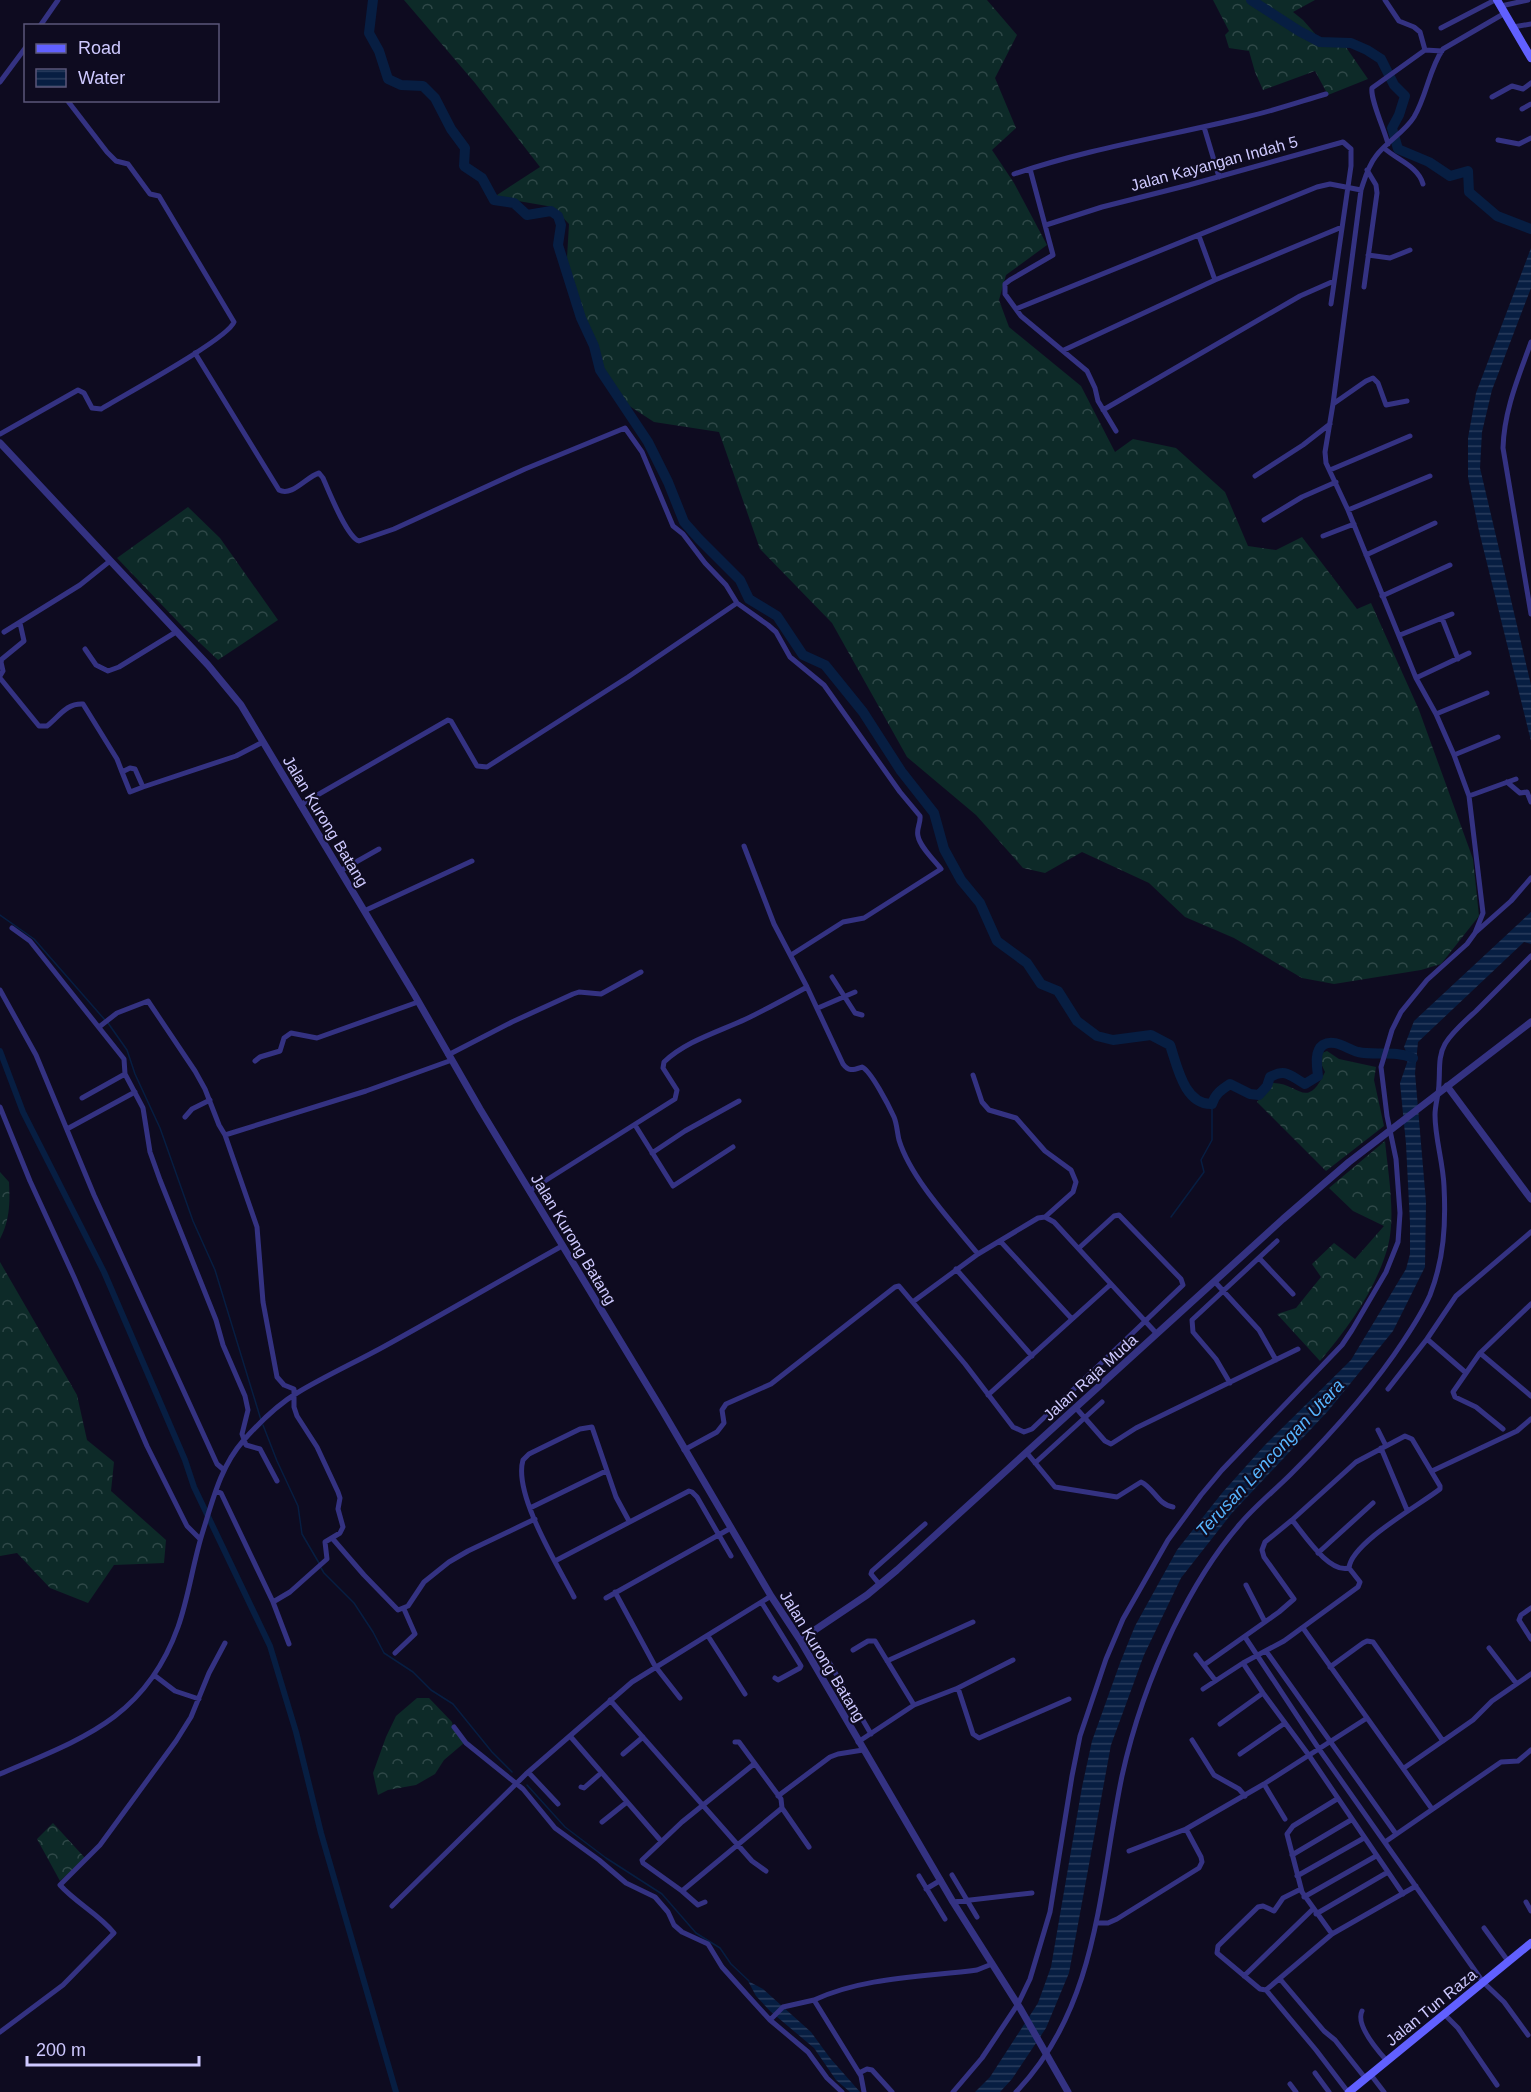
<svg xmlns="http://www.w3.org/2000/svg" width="1531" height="2092" font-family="Arial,sans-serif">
  <defs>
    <pattern id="forest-crowns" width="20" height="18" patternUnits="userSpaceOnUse" patternTransform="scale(1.5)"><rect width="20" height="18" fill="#0d2a28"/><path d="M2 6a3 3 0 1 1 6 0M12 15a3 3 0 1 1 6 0" fill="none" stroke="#2f4848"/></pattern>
    <pattern id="water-rules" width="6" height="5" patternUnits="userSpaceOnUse" patternTransform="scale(1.5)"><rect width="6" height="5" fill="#071e42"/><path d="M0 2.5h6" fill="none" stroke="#2a3d5e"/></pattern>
  </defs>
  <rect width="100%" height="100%" fill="#0e0b20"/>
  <path fill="url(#forest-crowns)" d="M404,0H987L1017,35L995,78L1016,128L992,150L1014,183L1047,245L1006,275L999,300L1009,327L1081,386L1115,452L1133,439L1176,448L1225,492L1248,546L1276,550L1302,537L1357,609L1371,603L1419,710L1473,859L1479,916L1441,964L1421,970L1334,984L1302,978L1234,938L1185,917L1149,883L1082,852L1045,873L1023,868L976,815L907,757L832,623L760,549L719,432L654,422L617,398L599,373L580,315L567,258L569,224L553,207L494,197L540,167L475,83Z
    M1213,0H1315L1293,12L1303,20L1318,37L1341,40L1368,79L1328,95L1315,71L1263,90L1255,72L1249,51L1229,48L1225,35L1229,31Z
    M188,507L220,538L278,620L218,660L183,627L117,558Z
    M1327,1051L1339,1059L1376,1067L1374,1080L1384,1126L1326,1171L1257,1102L1272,1083C1299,1082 1306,1112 1325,1072L1317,1055Z
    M1385,1141C1388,1173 1396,1215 1388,1246C1377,1288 1348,1328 1320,1361L1277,1314L1296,1308L1321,1277L1312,1264L1334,1243L1355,1259L1384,1226L1353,1211L1329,1188Z
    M0,1172L9,1182C10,1202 10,1220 0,1239Z
    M0,1262L77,1395L87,1440L114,1462L111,1491L166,1540L164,1563L114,1565L88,1603L50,1588L17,1553L0,1556Z
    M417,1698H429L452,1722L454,1731L464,1743L444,1760L435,1774L416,1785L388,1790L378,1795L373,1773L386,1737L396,1716Z
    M53,1823L85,1858L60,1881L37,1839Z"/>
  <path fill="url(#water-rules)" d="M1531,248V288L1492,390L1482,432L1480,468L1531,685V741L1479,531L1468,477V438L1476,393Z
    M1531,912V944L1524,942L1418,1042L1415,1073L1426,1202L1425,1267L1393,1331L1328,1411L1232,1513L1181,1578L1144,1655L1111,1745L1069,1973L1046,2028L1012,2079L1000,2092H975L990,2077L1038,2003L1051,1967L1082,1787L1092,1741L1120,1663L1135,1626L1177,1550L1222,1493L1264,1446L1351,1360L1406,1269L1410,1254V1224L1406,1144L1400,1083L1409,1057L1404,1047L1414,1021Z
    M748,1981L763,1989L811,2032L830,2058L860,2092H850L836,2080L814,2048L770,2011L756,1996Z"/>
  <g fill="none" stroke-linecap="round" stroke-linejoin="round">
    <path stroke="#071e42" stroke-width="1.5" d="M0,915L34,939L105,1020
      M108,1023L127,1050L135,1074L160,1128L193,1221L215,1270L261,1420
      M1171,1217L1204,1172L1201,1160L1212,1140V1104
      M263,1425L277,1461L298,1506L302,1534L319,1563
      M321,1568L324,1573L354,1603L373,1632L384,1653L413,1672L431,1690L453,1704L492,1752L512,1772
      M527,1785L565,1827L606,1858L662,1894L696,1933L720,1948L731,1964L749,1981"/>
    <path stroke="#071e42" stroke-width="6" d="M0,1051L23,1112L104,1272L185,1460L194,1487L270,1646L296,1732L321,1833L396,2092"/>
    <path stroke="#071e42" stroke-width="10" d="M373,0L369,33L379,51L388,79L401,85L423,86L435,98L451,129L465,148L464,166L482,178L494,200L514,203L527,215L551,211L558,216L561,225L558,245L581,318L594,346L600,370L648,442L668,482L684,522L699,539L740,580L749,599L777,616L803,655L825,665L863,712L901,771L934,813L944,849L961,880L980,903L997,941L1027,963L1041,984L1058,991L1077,1021L1097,1036L1113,1040L1151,1035L1170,1045C1177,1065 1184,1105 1212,1104C1215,1094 1221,1090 1230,1084L1250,1094L1259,1095L1267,1086L1270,1077C1287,1068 1290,1076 1305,1084L1318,1076C1317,1067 1314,1051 1323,1045C1334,1038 1347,1049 1358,1052C1377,1056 1394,1050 1413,1058
      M1251,0L1299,31L1320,42L1351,43L1367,50L1381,59L1394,85L1405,96L1399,115L1392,128L1398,149L1429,162L1450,176L1468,171L1469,192L1497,216L1531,229"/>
    <path stroke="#343282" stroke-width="5" d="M1385,0L1399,21L1414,27L1420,32L1425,50
      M1501,6L1528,0
      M40,26L58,0
      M1513,27L1531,24
      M1441,28L1495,0
      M0,82L26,47
      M1492,97L1512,86L1523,89L1531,83
      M1522,109L1531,104
      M1204,127L1219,177
      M1498,140L1519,144L1531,138
      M1388,144C1385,131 1370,99 1372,88L1425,50L1442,51
      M1384,148C1397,160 1418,166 1423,184
      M1030,169L1053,255L1010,280L1005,284V294L1021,316L1087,371L1095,388L1098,401L1116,431
      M1014,174C1090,148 1169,136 1246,117C1273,111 1299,102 1326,94
      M1046,225L1102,207L1189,185L1343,142L1351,149V166L1331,304
      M1199,236L1215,280
      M1368,255L1390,258L1410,250
      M1364,287L1377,193L1376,185L1367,170
      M1016,309L1317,187L1330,184L1361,190
      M1531,342C1519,376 1504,410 1503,448L1531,614
      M1064,350L1215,280L1342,227
      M195,353L279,490C292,497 306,477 319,473L323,478C329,492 347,537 359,541L394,529L525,469L625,428L642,452L673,526L683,534L705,563L726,585L737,603
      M1333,404L1366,381L1373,378L1378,383L1386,405L1407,401
      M1103,410L1300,296L1334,281
      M0,434L78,390L84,393L92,408L101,409C122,396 228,339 234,322L159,196L150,194L128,164L116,161L107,152L67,100
      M1330,470L1410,436
      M1255,476L1303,445L1330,424
      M1348,510L1430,476
      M1264,520L1302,497L1336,482
      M1323,536L1354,524
      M1366,555L1435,523
      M1382,596L1450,565
      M1442,618L1458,659
      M4,632L80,585L110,561
      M1400,635L1452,614
      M85,649L96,665L108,671L119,667L176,632
      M0,676L3,671L1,662L2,659L24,641L20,623
      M0,678L39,726H47C59,717 66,703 83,704L117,759L122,772L130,768L135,769L143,787L236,756L263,742
      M1416,678L1469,653
      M1436,714L1487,693
      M1454,755L1498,737
      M122,772L130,792L143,787
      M1507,782L1520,793L1527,792L1531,802
      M1469,796L1516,779
      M300,805L448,720L451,721L477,766L487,767L628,677L737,603L768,625L776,632L790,657L824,685L900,792L920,816C921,823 916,829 918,836C920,847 934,860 941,869L864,918L843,922L791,955
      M744,846L774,924L807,987L843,1064C849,1072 853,1070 862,1067C871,1071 889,1106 894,1117C897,1124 897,1132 899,1140C911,1179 952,1222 978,1254
      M340,871L379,849
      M364,911L472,861
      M12,928L30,941L124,1059L125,1074L143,1108L150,1152L160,1180L216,1320L223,1345L245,1396L248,1410L242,1434L246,1445L260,1449L277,1481
      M1476,932L1511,901L1531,878
      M832,977L855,1013L862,1015
      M0,990L36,1055L94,1195L217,1464L224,1470
      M818,1008L855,992
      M99,1027L117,1013L148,1001L195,1071L205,1089L219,1125L225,1135L257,1227L263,1302L277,1377L284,1385L294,1389V1407L297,1416L317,1447L338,1492L340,1498L338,1509L343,1527L340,1533L325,1542L327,1559L290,1592L273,1602
      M448,1055L512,1022L573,994L579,992L601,994L641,972
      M255,1061L260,1057L280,1051L284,1038L291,1033L317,1038L418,1002
      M973,1075L982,1102L989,1110L1016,1118L1045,1151L1071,1170L1076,1182L1073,1192L1045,1217
      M82,1098L125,1074
      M0,1107L30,1181L74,1277L147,1446L187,1526L200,1539
      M185,1117L192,1109L210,1100
      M635,1125L673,1186L733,1147
      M67,1129L135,1092
      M225,1135L366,1091L452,1060
      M652,1153L685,1131L739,1101
      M529,1191L675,1099L677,1090L663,1068L664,1062C686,1041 718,1032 746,1019C767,1009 787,998 807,987
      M1001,1242L1072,1319
      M1259,1258L1293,1294
      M956,1269L1032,1356
      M1215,1282L1259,1330L1276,1360
      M914,1301L978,1254L1038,1218L1045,1217L1054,1222L1157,1334
      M1480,1353L1531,1396
      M1465,1372L1427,1339L1456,1296L1531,1232
      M1230,1383L1216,1359L1193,1332L1192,1320L1277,1241
      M1388,1389L1427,1339
      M988,1395L1111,1284
      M1076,1408L1105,1441L1111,1444L1136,1428L1298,1349
      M1503,1429L1476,1407L1455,1397L1453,1392L1480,1353L1531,1304
      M1378,1430L1386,1446
      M1381,1448L1407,1510
      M684,1450L717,1432L724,1423L722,1410L726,1404L771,1384L895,1287L899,1286L965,1364L1013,1427L1024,1432L1032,1429L1183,1285L1181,1279L1119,1215L1114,1216L1079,1248
      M1027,1453L1055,1487L1117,1497L1141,1482C1154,1488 1158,1505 1173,1507
      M1035,1463L1102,1402
      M1432,1471L1517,1431L1531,1419
      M216,1491L221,1493L273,1602L289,1644
      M530,1508L606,1471
      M1292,1520C1304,1534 1329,1574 1349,1568
      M332,1538L364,1575L398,1610L408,1606L424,1582L449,1562L468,1551L535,1519
      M1318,1553L1373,1503
      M555,1561L689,1491L692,1492L697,1497L731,1556
      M880,1585L871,1574L872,1571L925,1524
      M1246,1585L1265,1622
      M615,1592L655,1666L680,1698
      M574,1597C558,1566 513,1494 523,1460L529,1454L580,1429L592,1427L616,1497L629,1521
      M606,1598L731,1528
      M762,1603L801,1666L800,1668L778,1680L775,1678
      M1531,1608L1521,1615L1519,1620L1531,1639
      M1303,1628L1432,1809
      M708,1636L745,1694
      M1245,1637L1319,1749L1450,1935L1483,1982L1504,2002L1528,2035
      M1489,1648L1516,1683
      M853,1650L868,1641H875L914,1705
      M1266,1651L1396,1834
      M395,1653L415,1634L404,1609
      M1196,1655L1215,1680
      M887,1661L973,1622
      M829,1662L871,1734
      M1243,1663L1263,1693L1308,1754L1403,1894
      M1330,1667L1363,1643L1367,1641L1373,1642L1443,1741
      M154,1675L175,1691L199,1699
      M958,1688L973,1734L979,1738L1069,1699
      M1203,1689L1243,1663L1284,1641L1358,1587L1360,1582L1349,1568C1351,1543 1421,1504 1440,1489V1486L1412,1439L1405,1436L1356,1462L1292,1520L1265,1542L1262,1550L1264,1557L1294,1599L1279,1612L1204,1665
      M610,1700L752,1861L766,1871
      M1220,1724L1263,1693
      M454,1727L466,1743L523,1789L555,1828L599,1860L626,1883L655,1897L668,1912L674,1925L682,1932L708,1944L722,1967L749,1997L770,2020L808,2052L827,2078L842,2092
      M570,1736L661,1841
      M1192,1740L1214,1775L1239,1789L1245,1796
      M735,1742H739L781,1799L782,1808L809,1847
      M858,1742L914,1705L958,1688L1013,1660
      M623,1754L643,1737
      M1240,1754L1285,1723
      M1404,1768L1473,1720L1492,1701L1531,1674
      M528,1772L558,1804
      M0,1774C81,1739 145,1719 178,1627C189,1596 193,1562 203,1531C213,1499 221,1466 243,1441C258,1424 277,1405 297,1393C325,1376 356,1362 385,1346C445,1313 503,1279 562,1246
      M1264,1784L1285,1819
      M581,1787L584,1788L601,1773
      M778,1796L830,1757L838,1754L863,1750
      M602,1822L627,1802
      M1385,1842L1501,1762L1518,1761L1531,1750
      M1129,1851L1186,1829
      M1292,1855L1351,1820
      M952,1875L977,1917
      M919,1876L945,1919
      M1297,1876L1364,1838
      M926,1889L941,1880
      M1301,1889L1283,1898L1274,1911L1263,1906L1258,1907L1218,1946L1217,1953L1260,1989L1266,1990L1316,2050L1348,2092
      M682,1891L782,1808
      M1304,1897L1376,1856
      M705,1902L698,1905L682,1891L643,1863L642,1860L682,1822L754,1764
      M953,1902L1032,1893
      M1526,1902L1531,1911
      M392,1906L526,1774L632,1682L771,1596
      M1316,1914L1388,1872
      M1096,1923H1108L1117,1919L1199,1868L1202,1862L1201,1857L1186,1829L1264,1784L1367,1718
      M1484,1928L1508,1961
      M1332,1934L1302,1892L1287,1834L1293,1826L1337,1799
      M1244,1976L1313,1909
      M1280,1979L1324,2031L1335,2040L1366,2079
      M1266,1990L1332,1934L1416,1886
      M1362,2011C1355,2025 1378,2051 1387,2061
      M1444,2014L1458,2028L1497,2085
      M770,2020L783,2007L814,2000
      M0,2032L63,1985L114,1933C99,1914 76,1903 60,1885L100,1845L176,1741L191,1717L209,1673L225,1643
      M859,2073L867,2069L872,2070L892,2092
      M1315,2073L1329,2092
      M1371,2075L1384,2092
      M1290,2084L1296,2092
      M864,2092L861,2076L814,2000C863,1977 923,1977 977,1970L992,1964
      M953,2092L982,2058L1018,2004L1030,1979L1050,1912L1072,1776L1080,1736L1106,1659L1123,1619L1168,1540L1201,1495L1222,1470L1342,1345L1352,1330L1386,1272L1398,1242L1400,1213L1396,1159L1387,1116L1381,1067L1392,1030L1401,1012L1427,980L1467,944L1475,933L1483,913L1469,796L1454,755L1436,714L1416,678L1348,510L1326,463L1325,452L1333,404L1361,190C1365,178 1368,166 1376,156C1387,141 1404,133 1414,117C1427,95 1429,69 1443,49L1505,13
      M1016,2092C1099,2006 1099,1886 1122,1776C1133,1726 1151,1675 1173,1629C1191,1592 1213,1555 1240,1524C1255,1506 1274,1491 1291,1474C1332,1433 1372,1389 1404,1340C1414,1325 1423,1311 1430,1295C1444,1259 1446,1224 1444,1186C1443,1162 1435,1138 1435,1115C1435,1104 1439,1094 1439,1083C1440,1070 1438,1056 1445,1044C1452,1032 1465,1021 1476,1011C1494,993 1513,974 1531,956"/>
    <path stroke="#343282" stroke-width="7" d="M0,443L208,665L241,705L414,994L480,1109L662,1410L771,1596L800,1640L953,1902L1020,2008L1068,2092
      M1447,1086L1531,1199
      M800,1640L867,1595L897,1570L1283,1219L1349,1162L1531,1022"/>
    <path stroke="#6160ff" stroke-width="8" d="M1497,0L1531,58
      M1349,2092L1531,1943"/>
  </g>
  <g text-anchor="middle" stroke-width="4.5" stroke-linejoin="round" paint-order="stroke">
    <g font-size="16" fill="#cec9ff" stroke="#0e0b20">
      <text transform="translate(1214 163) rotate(-15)" y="6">Jalan Kayangan Indah 5</text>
      <text transform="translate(326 821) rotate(59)" y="6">Jalan Kurong Batang</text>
      <text transform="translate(574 1239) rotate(59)" y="6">Jalan Kurong Batang</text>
      <text transform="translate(1090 1377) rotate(-42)" y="6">Jalan Raja Muda</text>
      <text transform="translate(823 1656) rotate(59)" y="6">Jalan Kurong Batang</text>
      <text transform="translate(1431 2007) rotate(-39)" y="6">Jalan Tun Raza</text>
    </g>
    <g font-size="18" font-style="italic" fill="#57b5ff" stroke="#0e0b20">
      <text transform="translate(1270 1458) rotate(-47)" y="6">Terusan Lencongan Utara</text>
    </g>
  </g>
  <rect x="24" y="24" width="195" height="78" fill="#0e0b20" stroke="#5b5779" stroke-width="1.5"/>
  <rect x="36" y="44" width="30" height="9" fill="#6160ff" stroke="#5b5779" stroke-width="1.5"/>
  <text x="78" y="54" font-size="18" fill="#cec9ff">Road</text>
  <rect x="36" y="69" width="30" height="18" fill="url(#water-rules)" stroke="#5b5779" stroke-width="1.5"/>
  <text x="78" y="84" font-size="18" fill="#cec9ff">Water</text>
  <path d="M27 2056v9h172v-9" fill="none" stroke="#cec9ff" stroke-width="3"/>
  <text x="36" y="2056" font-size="18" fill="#cec9ff" stroke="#0e0b20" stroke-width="4.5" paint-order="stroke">200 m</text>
</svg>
